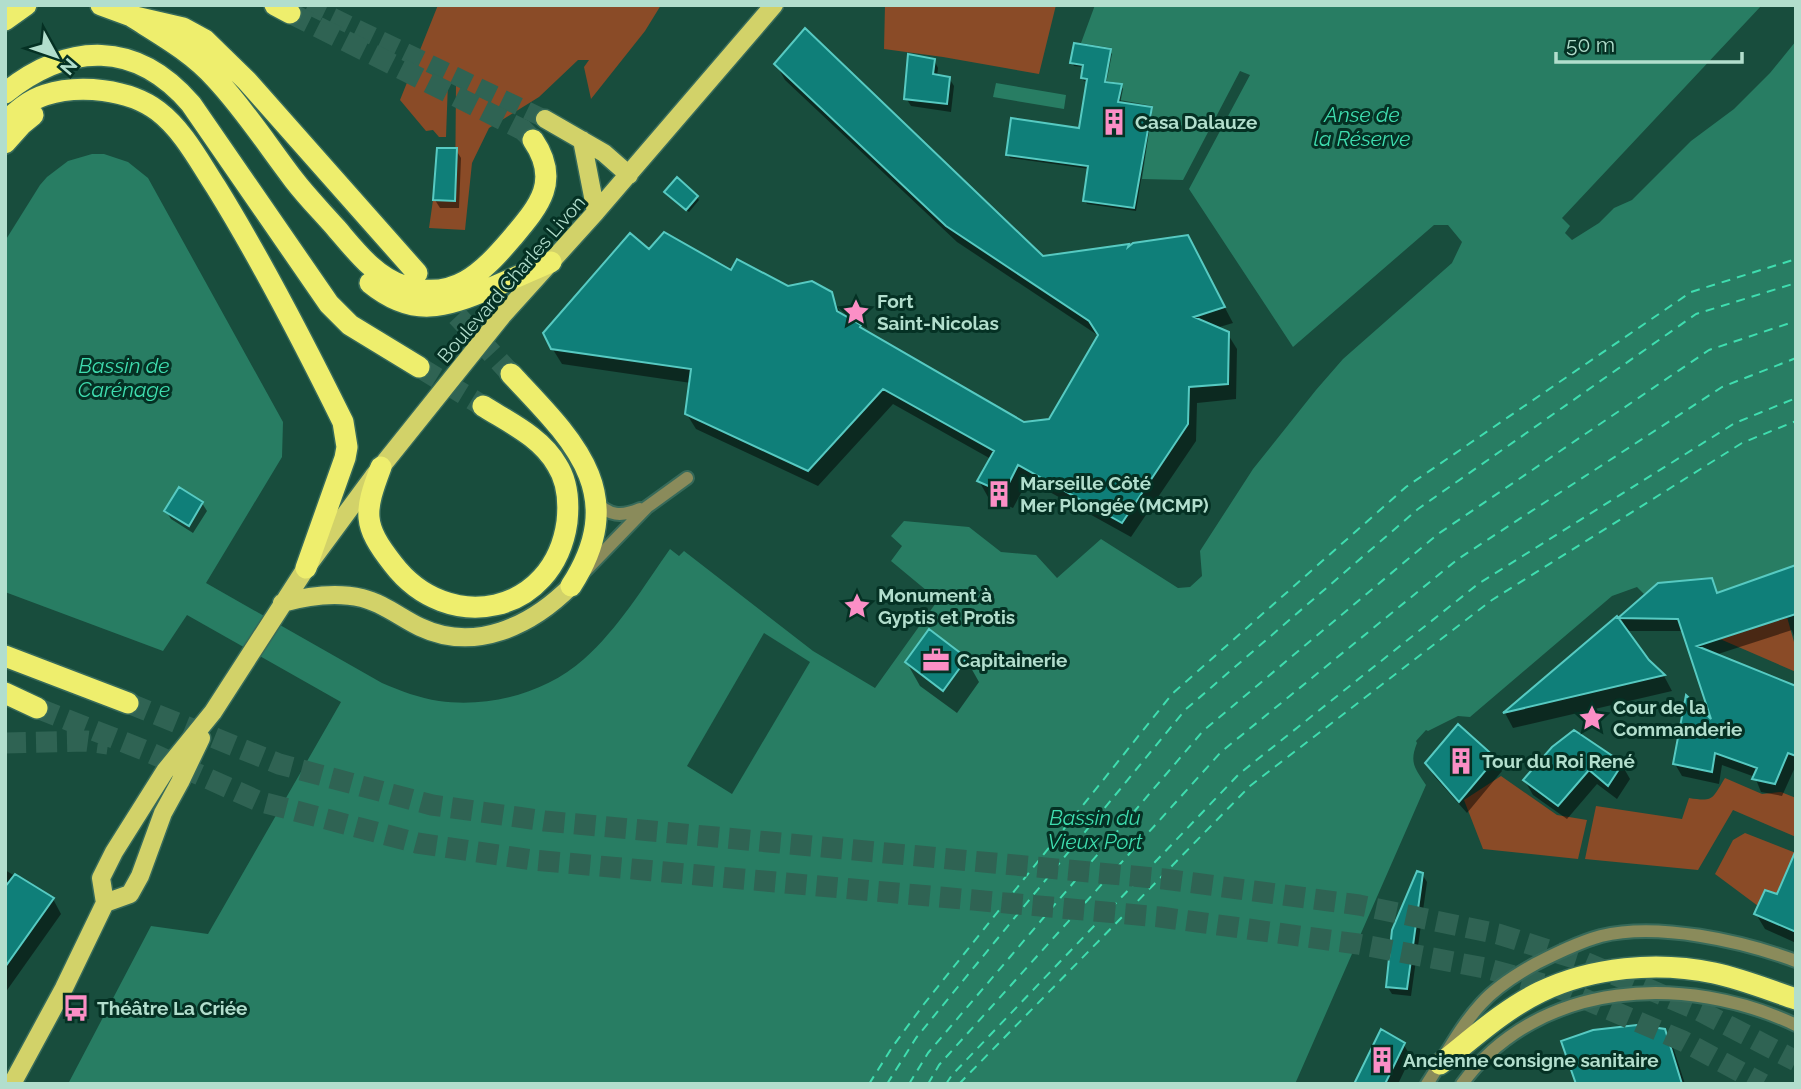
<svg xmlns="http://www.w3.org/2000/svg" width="1801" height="1089" font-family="Raleway,sans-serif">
  <rect width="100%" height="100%" fill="#184d3d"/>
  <path fill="#8a4b27" d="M438,5H661L645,31L591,99L584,67L589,60H578L539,97L489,128L472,163L465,230L429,228L433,200L455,201L456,83L448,82L446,137H439L433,130L426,131L400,100Z
    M885,5H1056L1039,74L943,57L884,49Z
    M1787,617L1796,649V672L1720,639Z
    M1501,776L1557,815L1587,820L1578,859L1483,849L1464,800Z
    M1725,778L1762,794L1781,792L1796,798V837L1733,810L1698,870L1585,859L1596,806L1682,819L1689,798C1714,802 1712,799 1725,778Z
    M1745,833L1796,853V871L1788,868L1777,894L1765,890L1758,906L1715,874L1733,840Z"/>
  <path fill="#287d63" d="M1095,5H1762L1562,218L1570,226L1565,233L1572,240L1599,223L1614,208L1632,200L1691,141L1734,109L1770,73L1796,41V565L1717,593L1711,578L1658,583L1644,594L1637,587L1612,596L1470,717L1458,716L1428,731L1426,730L1416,741L1417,743C1409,763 1415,768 1426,785L1295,1084H68L151,926L208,934L341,702L187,615L163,651L5,592V241L40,185L47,177L68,161L92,154H104L128,162L148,178L283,422L282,457L206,583L382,683C401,691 419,698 439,701C489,708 546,693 584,659C618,629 644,586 670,549L679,556L684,551L813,651L875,688L938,600L891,561L902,546L891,536L904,521L969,527L1001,552L1036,555L1057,578L1101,539L1178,588L1190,587L1202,576L1200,551L1253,469L1316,390L1343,359L1452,263L1462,242L1448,225H1434L1293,347L1189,189L1250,75L1240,71L1183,180L1142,179L1153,106L1120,100L1123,84L1103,80L1112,48L1081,43Z
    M996,83L1066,95L1064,109L993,97Z"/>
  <path fill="#184d3d" d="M764,633L810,662L732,794L687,766Z"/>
  <path fill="#0007" d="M1110,51L1112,54L1106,84L1121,86L1123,89L1120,104L1150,108L1152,112L1136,211L1087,204L1085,201L1090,169L1010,158L1008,155L1080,130L1089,82L1084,81L1082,78L1084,67L1074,66L1072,62Z
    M934,60L938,68L937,77L949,78L954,86L951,112L911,106L906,98Z
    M776,64L1042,258L1128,246L1129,248L1196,253L1233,323L1216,328L1227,333L1237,349L1236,399L1197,403L1196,441L1131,537L1028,480L1013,508L988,497L979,481L991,459L893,404L818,486L696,429L686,413L691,383L562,364L552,348L649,252L788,288L831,293L842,316L860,326L862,330L1023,424L1050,420L1099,336L957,242L785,80Z
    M456,150L461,158L459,208H440L435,200Z
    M668,196L697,197L699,200L689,212Z
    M202,503L207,511L193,533L171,519L166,511Z
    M1796,567V643L1792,630L1715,655L1796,688V765L1782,796L1761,792L1755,777L1722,765L1719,784L1682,776L1675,764L1715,725L1684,631H1625L1648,661L1664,676L1672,691L1513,728L1505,713L1616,619L1623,628L1625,626L1621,619L1659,585L1711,580L1719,594Z
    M966,659L979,682L957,713L920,686L907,663Z
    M1495,759L1502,771L1467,813L1434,776L1427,764Z
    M1622,765L1630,779L1617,799L1597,784L1567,819L1533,795L1525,781Z
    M1796,855V943L1765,929L1756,914L1778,897Z
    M5,870L53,899L61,914L5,993Z
    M1422,874L1427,882L1411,996L1392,994L1387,986Z
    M1664,1030L1673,1047L1685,1084H1578Z
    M1404,1045L1411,1057L1398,1084H1356Z"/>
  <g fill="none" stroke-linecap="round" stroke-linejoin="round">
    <path stroke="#3fddaf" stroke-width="2" stroke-dasharray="9 7" stroke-linecap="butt" d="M869,1084L893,1046L924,1004L1172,694L1406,487L1691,292L1796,259
      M887,1084L916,1038L1185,710L1418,509L1696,314L1796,283
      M909,1084L928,1053L1203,731L1438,534L1709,350L1796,321
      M928,1084L939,1065L1221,752L1458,559L1722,387L1796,358
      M946,1084L952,1075L1239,774L1478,584L1735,423L1796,398
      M959,1084L1250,786L1492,600L1742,443L1796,421"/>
  </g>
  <path fill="#0f7f79" stroke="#57cac2" stroke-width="2" d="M805,28L1043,256L1129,244L1128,247L1133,243L1188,235L1225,307L1194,317L1229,332L1228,384L1189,387L1188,424L1122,523L1018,465L1004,493L977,481L994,451L883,389L808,471L685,414L691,369L551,349L543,333L630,233L649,249L664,232L731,270L737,259L788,286L812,281L832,292L837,311L861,325L860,327L1024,422L1049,419L1098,335L1089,321L946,226L774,64Z
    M1074,43L1111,49L1105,82L1122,84L1118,102L1152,107L1134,208L1083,201L1088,166L1006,155L1011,118L1079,128L1087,79L1081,78L1083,65L1070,63Z
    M908,54L935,59L933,74L950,77L947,104L904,99Z
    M437,148H457L455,201L433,200Z
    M677,177L698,196L686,210L664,192Z
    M179,487L203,502L189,526L164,511Z
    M1796,565V614L1697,646L1796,686V756L1788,753L1775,784L1752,779L1757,768L1715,753L1712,772L1673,764L1686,695L1711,719L1678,619L1618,618L1658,583L1712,578L1717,593Z
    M1617,616L1649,660L1665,675L1503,713Z
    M929,629L967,658L943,691L905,662Z
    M1458,724L1496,758L1459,802L1425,763Z
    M1574,730L1623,763L1608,786L1589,770L1558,806L1523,780L1552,747Z
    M1796,850V932L1754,914L1765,890L1777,894Z
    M1417,871L1423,873L1407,989L1386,987L1392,930Z
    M15,874L54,898L5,967V887Z
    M1637,1025L1665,1029L1682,1084H1576L1561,1041L1593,1030Z
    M1381,1029L1405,1043L1385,1084H1354Z"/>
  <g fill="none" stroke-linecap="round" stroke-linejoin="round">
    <path stroke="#2f6353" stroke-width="18" stroke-dasharray="18 9" stroke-linecap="butt" d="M308,5L545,119"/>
    <path stroke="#2f6353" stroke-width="21" stroke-dasharray="21 10" stroke-linecap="butt" d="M290,13L523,130L533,140
      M436,293L511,374
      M419,367L483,406
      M128,703L279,764L432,805L545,821L1164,879L1359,905L1498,934L1580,960L1700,1011L1796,1061
      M37,708L144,750L258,801L417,843L533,860L1160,917L1358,944L1485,968L1561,989L1683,1041L1763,1084
      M5,743L86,741L108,744"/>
    <defs>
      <path id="minor" d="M595,501C609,516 621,517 640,509
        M586,570L647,507L687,478
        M1427,1084C1445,1057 1459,1028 1481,1004C1496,987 1517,974 1537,963C1557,953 1579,942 1601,936C1658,922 1742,941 1796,961
        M1462,1084C1539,979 1686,973 1796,1025"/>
      <path id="major" d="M545,119L604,153L629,175
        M582,140L596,212
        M282,603C307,596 337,592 362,598C383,603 401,618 420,627C475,653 531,626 571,586
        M105,903L130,894L140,876L163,813L180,782L201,738
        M12,1084L64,988L105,903L101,878L114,852L165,771L213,712L306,568L373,477L502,316L596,212L774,5"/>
      <path id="highway" d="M101,5L131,16L183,28L205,40L247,81L417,273
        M275,5L290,13
        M131,16C161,35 192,52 216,79C245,110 268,146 294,180C307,197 322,212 336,228C355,250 375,277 404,286C454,302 482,273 512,238C539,206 561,181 533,140
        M5,20L26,5
        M5,93C69,42 136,40 191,104L329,304L350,325L419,367
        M5,122C17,111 29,100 45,95C79,84 129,89 158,111C183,130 199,161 216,187C263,263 304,343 343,422L347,447L345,458L306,568
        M5,143L22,124L33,115
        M370,283C413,318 444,308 491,288C511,279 531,271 551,262
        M511,374C573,440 631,493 571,586
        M381,467C364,512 362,525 393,564C448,636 554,615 567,522C569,503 568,482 557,465C541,437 510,423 483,406
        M5,656L128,703
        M5,693L37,708
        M1440,1064C1472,1039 1503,1010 1540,992C1592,967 1657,961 1714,973C1742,979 1769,990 1796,999"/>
    </defs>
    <use href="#minor" stroke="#376a5a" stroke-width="16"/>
    <use href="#major" stroke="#376a5a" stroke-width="21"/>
    <use href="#highway" stroke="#376a5a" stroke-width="24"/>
    <use href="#minor" stroke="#8a8b5b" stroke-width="12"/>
    <use href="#major" stroke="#d2d269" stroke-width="18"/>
    <use href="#highway" stroke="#eeee6d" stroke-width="21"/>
  </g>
  <defs>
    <symbol id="building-bare" viewBox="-9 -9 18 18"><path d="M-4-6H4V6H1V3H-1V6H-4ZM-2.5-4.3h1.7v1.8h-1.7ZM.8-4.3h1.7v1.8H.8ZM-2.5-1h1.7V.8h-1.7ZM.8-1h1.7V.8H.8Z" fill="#fb8fc6" stroke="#053124" stroke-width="2.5" paint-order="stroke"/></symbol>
    <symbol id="sight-bare" viewBox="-9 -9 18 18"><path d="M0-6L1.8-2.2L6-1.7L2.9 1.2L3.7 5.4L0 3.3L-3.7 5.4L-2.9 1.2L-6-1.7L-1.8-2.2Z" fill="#fb8fc6" stroke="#053124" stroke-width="2.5" paint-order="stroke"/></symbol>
    <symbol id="office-bare" viewBox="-9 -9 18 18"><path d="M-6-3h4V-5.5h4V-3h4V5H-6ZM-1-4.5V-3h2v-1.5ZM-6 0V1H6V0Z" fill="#fb8fc6" stroke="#053124" stroke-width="2.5" paint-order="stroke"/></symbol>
    <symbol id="bus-bare" viewBox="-9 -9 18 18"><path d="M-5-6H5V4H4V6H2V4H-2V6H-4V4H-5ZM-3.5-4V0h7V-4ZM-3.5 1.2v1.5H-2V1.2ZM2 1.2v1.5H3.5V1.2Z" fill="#fb8fc6" stroke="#053124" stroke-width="2.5" paint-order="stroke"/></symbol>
  </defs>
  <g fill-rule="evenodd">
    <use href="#building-bare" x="1095" y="103" width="38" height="38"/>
    <use href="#sight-bare" x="837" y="293" width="38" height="38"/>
    <use href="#building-bare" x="980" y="475" width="38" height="38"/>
    <use href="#sight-bare" x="838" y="587" width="38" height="38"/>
    <use href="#office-bare" x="917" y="641" width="38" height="38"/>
    <use href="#sight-bare" x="1573" y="699" width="38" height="38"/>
    <use href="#building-bare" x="1442" y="742" width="38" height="38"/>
    <use href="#bus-bare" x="57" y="989" width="38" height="38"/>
    <use href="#building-bare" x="1363" y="1041" width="38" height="38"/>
  </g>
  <g text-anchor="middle" stroke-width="6" stroke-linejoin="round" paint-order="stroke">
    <g font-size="19" font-weight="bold" fill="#b2decd" stroke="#053124" text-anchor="start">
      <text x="1135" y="129">Casa Dalauze</text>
      <text x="877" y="308">Fort<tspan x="877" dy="22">Saint-Nicolas</tspan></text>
      <text x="1020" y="490">Marseille Côté<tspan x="1020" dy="22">Mer Plongée (MCMP)</tspan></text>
      <text x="878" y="602">Monument à<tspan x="878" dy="22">Gyptis et Protis</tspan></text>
      <text x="957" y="667">Capitainerie</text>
      <text x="1613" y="714">Cour de la<tspan x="1613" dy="22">Commanderie</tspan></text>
      <text x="1482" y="768">Tour du Roi René</text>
      <text x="97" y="1015">Théâtre La Criée</text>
      <text x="1403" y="1067">Ancienne consigne sanitaire</text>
    </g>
    <g font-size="19" fill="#b2decd" stroke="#053124">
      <text transform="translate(511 279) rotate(-49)" y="7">Boulevard Charles Livon</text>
    </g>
    <g font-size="21" font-style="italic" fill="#3fddaf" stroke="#053124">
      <text x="1362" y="122">Anse de<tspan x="1362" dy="24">la Réserve</tspan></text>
      <text x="124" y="373">Bassin de<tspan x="124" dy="24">Carénage</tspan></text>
      <text x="1095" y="825">Bassin du<tspan x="1095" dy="24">Vieux Port</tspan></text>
    </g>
  </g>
  <rect width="1801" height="1089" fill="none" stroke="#b2decd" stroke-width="14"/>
  <g transform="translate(56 56) rotate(130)" stroke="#053124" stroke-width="5" paint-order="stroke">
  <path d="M0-5L12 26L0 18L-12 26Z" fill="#b2decd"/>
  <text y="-10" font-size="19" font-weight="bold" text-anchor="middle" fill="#b2decd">N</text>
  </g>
  <path d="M1556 52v10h186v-10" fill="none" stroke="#b2decd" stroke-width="3.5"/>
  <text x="1566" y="52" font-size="21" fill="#b2decd" stroke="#053124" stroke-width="5" paint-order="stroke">50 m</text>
</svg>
